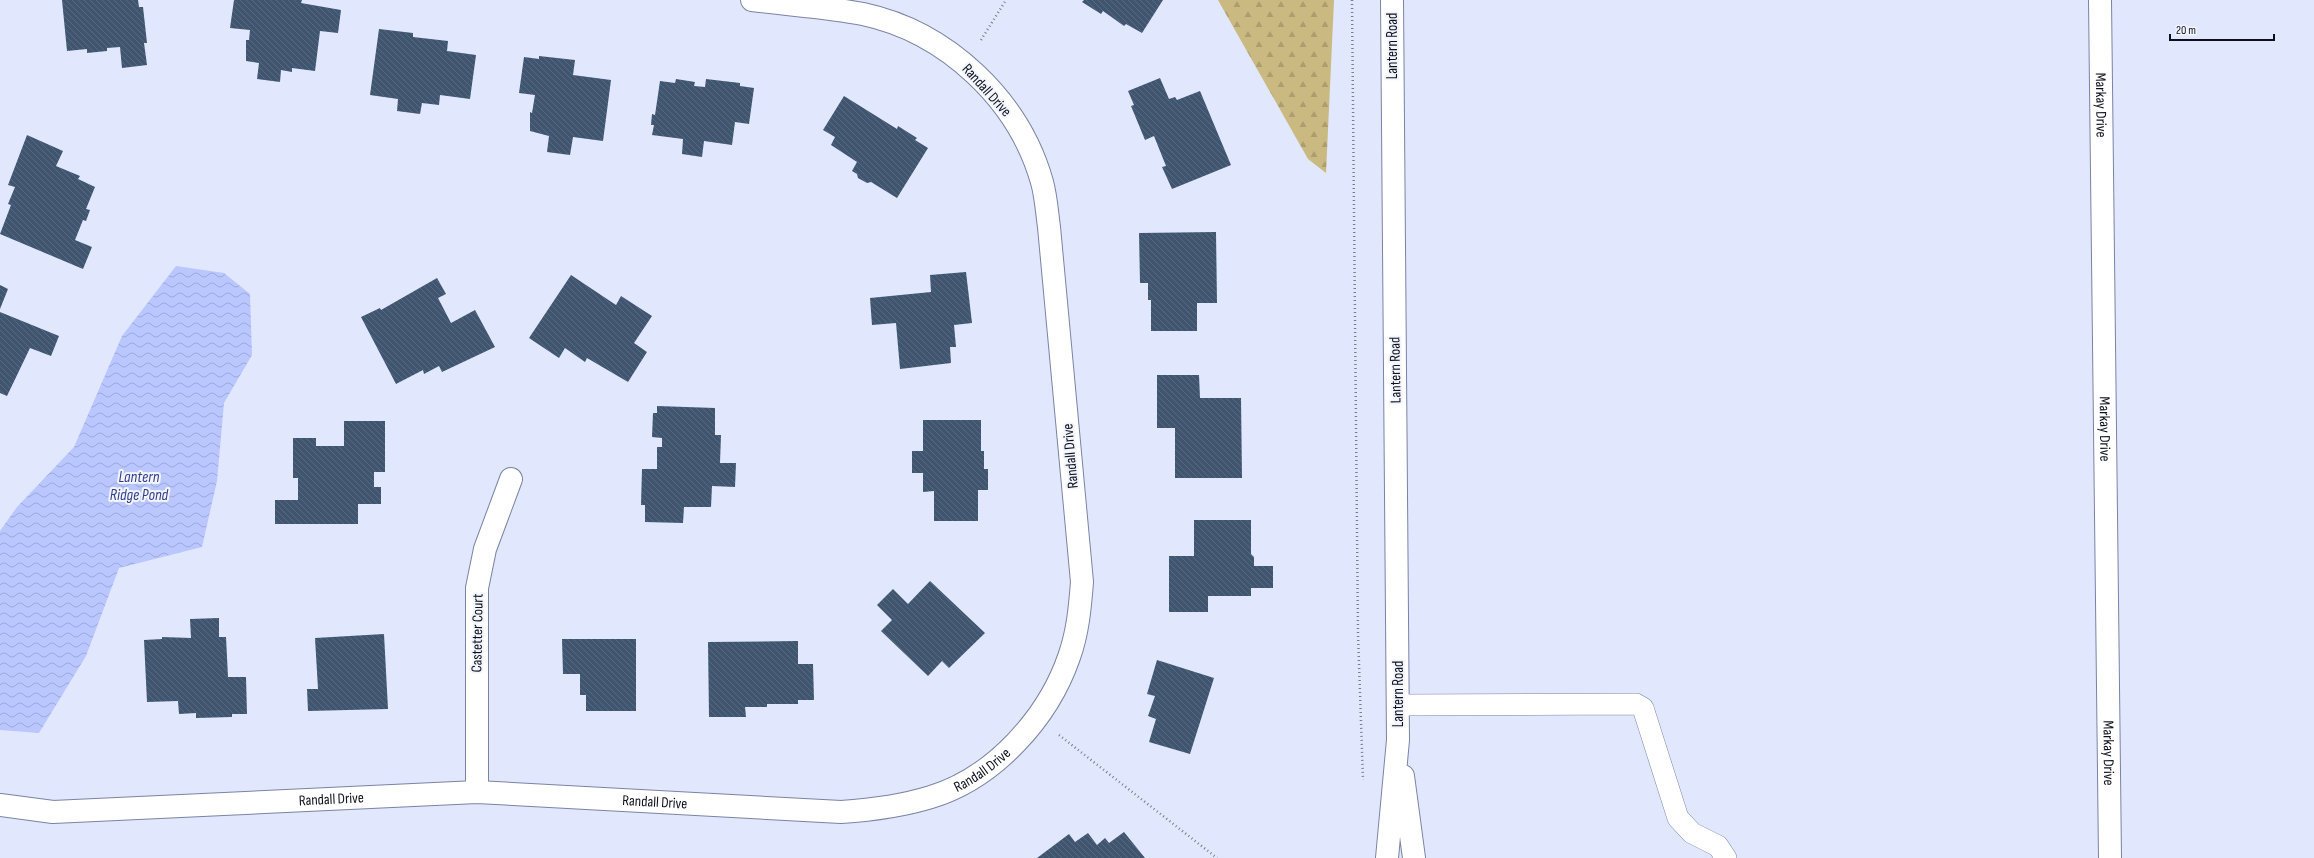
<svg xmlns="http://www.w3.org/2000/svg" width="2314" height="858" viewBox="0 0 2314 858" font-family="'Sofia Sans Condensed',sans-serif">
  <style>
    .forest { fill: url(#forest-firs) }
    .water { fill: url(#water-waves) }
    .building { fill: url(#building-back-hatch) }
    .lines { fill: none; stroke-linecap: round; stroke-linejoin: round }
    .lane-casing { stroke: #7a83a5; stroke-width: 22 }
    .street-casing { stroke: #7a83a5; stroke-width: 24 }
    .secondary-casing { stroke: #7a83a5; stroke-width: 24 }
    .path { stroke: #797e8f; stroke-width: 2.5; stroke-dasharray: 1 3; stroke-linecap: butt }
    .lane { stroke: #fff; stroke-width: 21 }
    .street { stroke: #fff; stroke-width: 22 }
    .secondary { stroke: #fff; stroke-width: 22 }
    .labels { text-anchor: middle; stroke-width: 4; stroke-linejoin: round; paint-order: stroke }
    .street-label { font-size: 15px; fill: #0d101c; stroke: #f2f5fc }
    .water-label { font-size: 16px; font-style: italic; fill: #333c8c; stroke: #f2f5fc }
  </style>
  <defs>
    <pattern id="forest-firs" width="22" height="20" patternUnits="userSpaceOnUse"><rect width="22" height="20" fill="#cab980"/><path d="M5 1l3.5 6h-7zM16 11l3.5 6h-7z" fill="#ac9e6e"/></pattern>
    <pattern id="water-waves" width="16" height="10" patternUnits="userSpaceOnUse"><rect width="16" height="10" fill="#b9c6ff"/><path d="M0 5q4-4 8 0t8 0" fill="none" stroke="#9ea9da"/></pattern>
    <pattern id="building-back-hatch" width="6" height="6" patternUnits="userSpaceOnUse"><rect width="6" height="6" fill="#3f5570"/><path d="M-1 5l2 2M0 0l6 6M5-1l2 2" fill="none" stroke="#57697f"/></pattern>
  </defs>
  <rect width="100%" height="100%" fill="#e1e7fd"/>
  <path class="forest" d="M1218,0H1334L1326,173L1308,159Z"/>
  <path class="water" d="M176,266L224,273L250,294L252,355L224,403L217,481L202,547L119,568L86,656L39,733L0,730V531L17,507L74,447L122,336Z"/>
  <path class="building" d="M62,0H138L139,7H143L147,43H144L147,65L122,68L120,47L107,48V51L87,53V49L67,51Z
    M234,0H302L301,3L341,10L338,33L320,31L315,71L292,68V72L281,70L280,82L257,79L259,63L246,61V40H249L250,30L230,28Z
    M1084,0H1163L1142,33L1126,24L1124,26L1103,11L1101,14L1082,2Z
    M379,29L413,33V37L448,41L447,51L476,55L470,99L440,95L439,105L422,103L420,114L397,111L398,99L370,95Z
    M539,56L575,60L573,75L611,80L603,141L573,137L570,155L547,152L549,136L530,131V112L532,113L535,95L519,93L524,57L539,59Z
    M1160,78L1169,99L1175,97L1177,100L1200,91L1231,165L1172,189L1162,167L1166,166L1154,136L1145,140L1131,106L1134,105L1128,91Z
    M676,79L695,82L694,86L705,87L706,79L740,83V86L754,88L749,124L735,122L732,145L704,141L702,157L682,154L683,139L652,135L654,125H651L652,114L655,115L660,81L675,83Z
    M844,96L897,129L898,126L917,138L915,140L928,148L897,198L871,182L867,183L858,178L857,174L852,171L857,162L831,145L835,137L823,130Z
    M27,135L63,151L56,166L80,176L78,179L95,187L86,209L90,210L86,221L83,220L75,240L92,247L83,269L0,234L11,205L8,204L15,187L8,185Z
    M1216,232L1217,303H1197V331H1151V300H1148V283H1140L1139,233Z
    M966,272L972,323L954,325L956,347H950L951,363L900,369L896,323L872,325L870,298L931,292L930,275Z
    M571,275L616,305L621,296L652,316L634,343L647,352L628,382L587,358L585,362L565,348L559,358L529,338Z
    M437,278L446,294L438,298L451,323L475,310L495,347L442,372L439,366L424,374L423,370L396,384L361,317L380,308L381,310Z
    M0,285L8,289L0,309Z
    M0,312L59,336L51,356L30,348L7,396L0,393Z
    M1157,375H1199L1200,398H1241L1242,478H1175V428H1157Z
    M657,406L715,408V435H721L720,463H736L735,487L712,486L711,507H684L683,523L645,522V505H641L642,469H657V447H662V438L652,437L653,413H657Z
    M923,420H981V451H984V469H988V490H978V521H934V491L923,492V473H912V451H923Z
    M344,421H385V472H374V487H381V504H358V524H275V500H298V478H293V438H316V446H344Z
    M1194,520H1251V554L1254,557V566H1273V588H1251V596H1208V612H1169V556H1194Z
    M930,581L985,633L949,668L942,661L928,676L881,631L892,620L877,605L893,589L908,604Z
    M219,618V637H226L228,677H246L247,714H232V717L196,718V713L179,714L178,701L147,702L144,640L162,639V637L191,638L190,619Z
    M384,634L388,709L308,711L307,689H318L315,638Z
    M562,639H636V711H586V695H580V674H563Z
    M798,641V664H813L814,700H798V704H767V707H745L746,717H709L708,642Z
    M1157,660L1214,678L1190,754L1149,742L1156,719L1148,716L1155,696L1147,694Z
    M1124,832L1145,858H1037L1069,834L1075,842L1088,833L1097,845L1105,838L1109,843Z"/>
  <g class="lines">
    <g class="lane-casing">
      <path id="lane" d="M1398,705L1636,704L1643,708L1678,818L1692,833L1718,846L1726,858"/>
    </g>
    <g class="street-casing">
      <g id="street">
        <path id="s1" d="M2100,0L2110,858"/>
        <path d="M477,792V588L485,549L511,479"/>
        <path id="s2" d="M0,805L53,812L477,792L841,812C871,810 902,806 931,797C994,778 1048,718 1069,657C1078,632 1080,607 1082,582L1049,227C1047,213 1046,196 1042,182C1019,100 947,32 863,14C827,7 789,5 752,0"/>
      </g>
    </g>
    <g class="secondary-casing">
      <path id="secondary" d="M1403,776L1414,858
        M1387,858L1398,740L1392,0"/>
    </g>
    <path class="path" d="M1352,0L1358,634L1363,780
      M981,40L1006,0
      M1059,735L1217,858"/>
    <use href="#lane" class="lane"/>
    <use href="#street" class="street"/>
    <use href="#secondary" class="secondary"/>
  </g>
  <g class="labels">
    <g class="street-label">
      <text transform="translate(1392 46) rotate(-90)" y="5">Lantern Road</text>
      <text transform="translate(987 90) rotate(48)" y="5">Randall Drive</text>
      <text dy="5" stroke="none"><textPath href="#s1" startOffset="105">Markay Drive</textPath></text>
      <text transform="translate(1395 370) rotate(-91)" y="5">Lantern Road</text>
      <text dy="5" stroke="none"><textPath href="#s1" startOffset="429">Markay Drive</textPath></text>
      <text transform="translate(1070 456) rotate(-95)" y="5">Randall Drive</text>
      <text transform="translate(477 633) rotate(-89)" y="5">Castetter Court</text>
      <text transform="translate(1398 694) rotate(-90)" y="5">Lantern Road</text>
      <text dy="5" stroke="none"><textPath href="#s1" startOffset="753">Markay Drive</textPath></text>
      <text dy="5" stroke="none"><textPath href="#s2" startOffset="992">Randall Drive</textPath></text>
      <text dy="5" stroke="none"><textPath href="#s2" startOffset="332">Randall Drive</textPath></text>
      <text dy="5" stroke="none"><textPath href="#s2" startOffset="656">Randall Drive</textPath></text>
    </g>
    <g class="water-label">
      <text x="139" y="482">Lantern<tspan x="139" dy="18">Ridge Pond</tspan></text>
    </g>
  </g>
  <path d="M2170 34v6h104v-6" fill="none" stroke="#0d101c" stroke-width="2"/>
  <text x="2176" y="34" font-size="12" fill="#0d101c" stroke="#f2f5fc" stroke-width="3" paint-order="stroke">20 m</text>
</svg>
